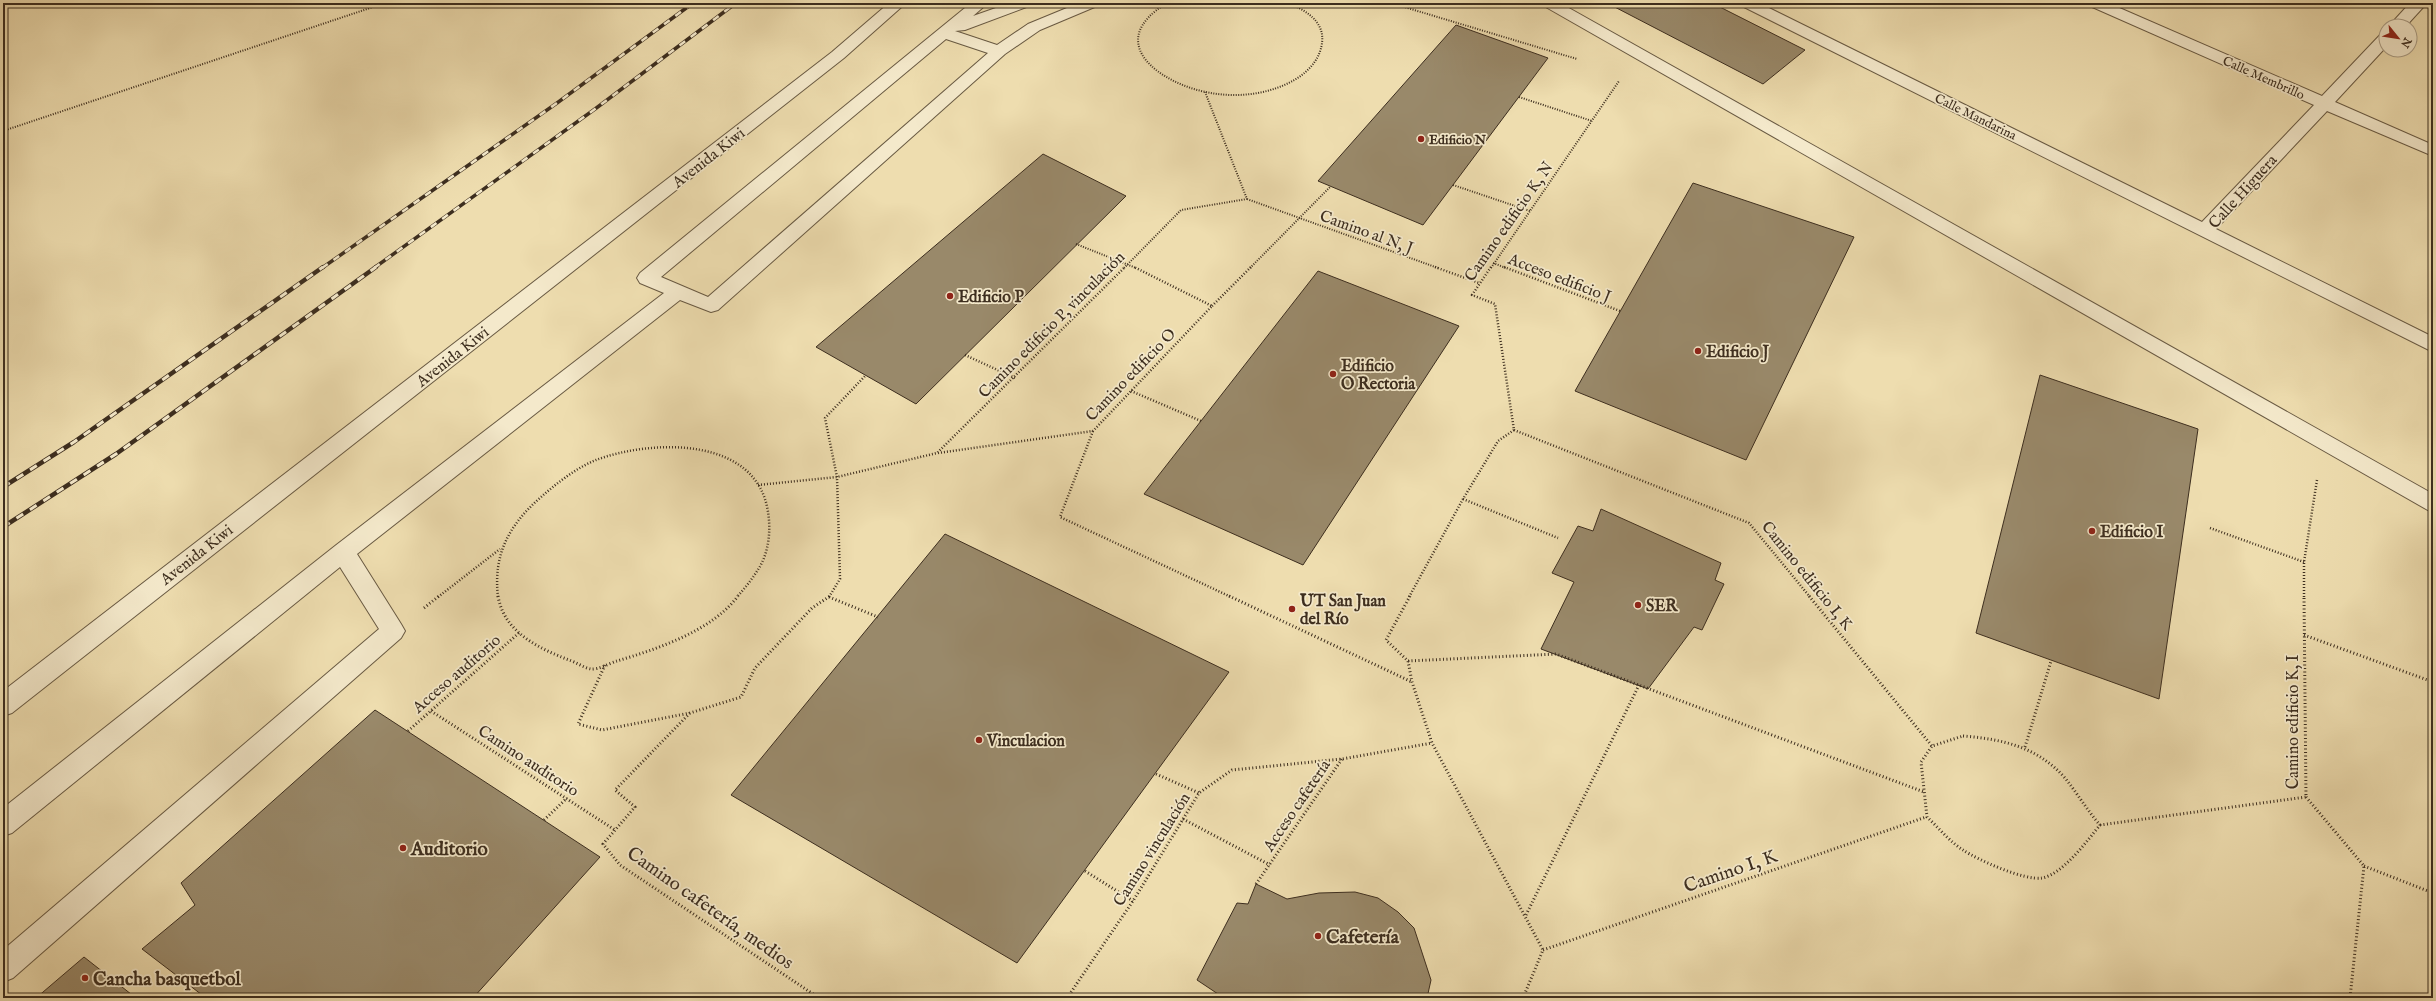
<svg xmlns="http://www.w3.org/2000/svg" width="2436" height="1001" viewBox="0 0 2436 1001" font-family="'IM FELL English',serif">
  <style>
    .building { fill: #99896a; stroke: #3d2e1f }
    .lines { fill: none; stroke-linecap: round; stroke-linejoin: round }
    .minor-casing { stroke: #695a43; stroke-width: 2 }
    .path-far2 { stroke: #3d2e1f; stroke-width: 2; stroke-dasharray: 1 1.5; stroke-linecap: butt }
    .path-far1 { stroke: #3d2e1f; stroke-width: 2.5; stroke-dasharray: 1 2; stroke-linecap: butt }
    .path { stroke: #3d2e1f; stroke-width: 3; stroke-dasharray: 1 2.5; stroke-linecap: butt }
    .minor { fill: #f4e9cb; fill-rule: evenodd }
    .rail-far1-casing { stroke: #3d2e1f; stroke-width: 3.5 }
    .rail-casing { stroke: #3d2e1f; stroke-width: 4.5 }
    .rail-far1 { stroke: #f4e9cb; stroke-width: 2.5; stroke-dasharray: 7; stroke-linecap: butt }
    .rail { stroke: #f4e9cb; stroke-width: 3; stroke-dasharray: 8; stroke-linecap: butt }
    .poi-dot { fill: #8f2418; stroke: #f4e9cb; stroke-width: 1.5 }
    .labels { text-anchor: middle; stroke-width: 3.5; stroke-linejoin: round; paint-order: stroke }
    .far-street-label { font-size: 13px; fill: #3d2e1f; stroke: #f4e9cb }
    .far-poi-label { font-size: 13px; font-weight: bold; fill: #3d2e1f; stroke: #f4e9cb; text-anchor: start }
    .street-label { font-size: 16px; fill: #3d2e1f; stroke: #f4e9cb }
    .poi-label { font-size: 16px; font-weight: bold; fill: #3d2e1f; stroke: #f4e9cb; text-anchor: start }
    .near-poi-label { font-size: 19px; font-weight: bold; fill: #3d2e1f; stroke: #f4e9cb; text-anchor: start }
    .near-street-label { font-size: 19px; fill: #3d2e1f; stroke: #f4e9cb }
  </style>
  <rect width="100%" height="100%" fill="#eeddaf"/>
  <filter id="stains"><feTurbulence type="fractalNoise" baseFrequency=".005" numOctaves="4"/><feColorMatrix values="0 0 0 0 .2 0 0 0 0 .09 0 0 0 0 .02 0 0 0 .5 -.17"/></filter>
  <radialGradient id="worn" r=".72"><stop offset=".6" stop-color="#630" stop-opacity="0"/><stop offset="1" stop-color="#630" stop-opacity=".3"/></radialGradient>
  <path class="building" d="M1607,3H1712L1805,50L1763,84Z
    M1456,25L1548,58L1423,225L1318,181Z
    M1043,154L1126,196L916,404L816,347Z
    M1693,183L1854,237L1746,460L1575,391Z
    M1318,271L1459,326L1303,565L1144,494Z
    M2040,375L2198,429L2159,699L1976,633Z
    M1601,509L1721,563L1715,580L1724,584L1702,630L1694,627L1648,689L1541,649L1574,582L1552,573L1578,526L1593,531Z
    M945,534L1229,672L1017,963L731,795Z
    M375,710L600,857L473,998H206L142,949L195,905L181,883Z
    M1256,884L1287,899L1319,893L1355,892L1378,898L1398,912L1414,928L1431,980L1427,998H1224L1197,980L1237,903L1248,904Z
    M84,957L136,998H36Z"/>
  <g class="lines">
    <g class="minor-casing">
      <path id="minor" d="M889,3H906L844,58L12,713L3,716V691L832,52Z
        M971,3H988L973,16L1010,3H1032L1029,6L965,30L955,31L997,45L1028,24L1079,3H1100L1097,6L1040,30L1005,54L718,310L711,312L680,300L357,554L401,624L405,631L401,638L13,978L3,982V950L379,629L340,567L12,833L3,836V808L335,546L664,293L640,283L637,278L640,273ZM946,39L988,53L708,297L661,277Z
        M1541,3H1560L2433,494V513L1544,6Z
        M1739,3H1759L2202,222L2314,105L2090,6L2087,3H2108L2322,96L2380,35L2386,33V47L2335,102L2433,145V156L2327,111L2216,229L2433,337V352L1742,6Z
        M2410,3H2427L2406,26H2389Z"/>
    </g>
    <path class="path-far2" d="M1167,3C1101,43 1162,85 1211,93C1239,98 1271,94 1296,79C1309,71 1320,59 1322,43C1325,21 1305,10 1288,3
      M1391,3L1577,59
      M1297,7L1301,3
      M1519,97L1592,121
      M3,131L385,3
      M1453,185L1530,211
      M1247,199L1438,268
      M1076,244L1136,268
      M1493,263L1506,268
      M1124,268L1181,210L1247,199L1205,92
      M1250,268L1330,187
      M1491,268L1619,81"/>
    <path class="path-far1" d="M1435,267L1479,283
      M1504,267L1620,311
      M1212,306L1251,267
      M965,355L1015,378
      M1131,391L1201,421
      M1514,430L1749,523L1810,597
      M1093,431L1060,517L1231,597
      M938,453L1093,431L1212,306L1134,267
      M758,485L837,477L937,453L1125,267
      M1463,499L1558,538
      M2210,528L2304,562
      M438,597L500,549
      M498,597C493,554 509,525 541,497C557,483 576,468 596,460C652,439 757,436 768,512C771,530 769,552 759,568C753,578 745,588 737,597
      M829,597L840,579L837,477L825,418L866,375
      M1409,597L1463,499L1498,441L1514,430L1495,304L1472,295L1491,267
      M2304,597V562L2317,480"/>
    <path class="path" d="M498,596C504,632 538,648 569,660C576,662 584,668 591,669C598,670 610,663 617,661C657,649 712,631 738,596
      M1229,596L1412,682
      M1410,596L1386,640L1408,661L1412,682L1432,743L1543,950
      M1809,596L1932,746
      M829,597L878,617
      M424,608L439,596
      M2304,635L2433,682
      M1408,661L1556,654L1924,792
      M605,665L578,724L602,730L690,713L741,697L755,668L812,608L830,596
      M431,711L615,830
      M690,713L615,790L635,807L603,844L620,865L819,998
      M408,731L520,632
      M1963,736C2002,739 2038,747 2065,778C2077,793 2087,810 2100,825C2087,841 2063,874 2042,878C2025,881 1978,860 1963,850C1950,842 1938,827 1927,817L1921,762L1932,746Z
      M2025,747L2051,661
      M1156,774L1199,793
      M2306,797L2364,866L2350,998
      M1183,819L1270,865
      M544,820L567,798
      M2100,825L2306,797L2304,596
      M2364,866L2433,893
      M1085,871L1133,901
      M1256,884L1342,759
      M1526,915L1639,685
      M1543,950L1926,817
      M1067,998L1133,901L1199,793L1232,770L1342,759L1432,743
      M1523,998L1543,950"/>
    <use href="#minor" class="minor"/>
    <g class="rail-far1-casing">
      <path id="rail-far1" d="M322,268L557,103L693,3
        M374,268L595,109L736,3"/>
    </g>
    <g class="rail-casing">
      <path id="rail" d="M3,487L74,442L323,267
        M3,527L116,454L376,267"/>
    </g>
    <use href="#rail-far1" class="rail-far1"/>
    <use href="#rail" class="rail"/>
  </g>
  <g class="poi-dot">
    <circle cx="1421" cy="139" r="4"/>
    <circle cx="950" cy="296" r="4"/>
    <circle cx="1698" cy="351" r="4"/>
    <circle cx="1333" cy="374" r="4"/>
    <circle cx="2092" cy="531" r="4"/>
    <circle cx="1638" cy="605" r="4"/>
    <circle cx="1292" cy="609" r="4"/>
    <circle cx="979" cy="740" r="4"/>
    <circle cx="403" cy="848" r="4"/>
    <circle cx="1318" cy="936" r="4"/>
    <circle cx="85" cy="978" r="4"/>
  </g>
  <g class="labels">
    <g class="far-street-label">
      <text transform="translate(2264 77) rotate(24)" y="5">Calle Membrillo</text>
      <text transform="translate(1976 116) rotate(26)" y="5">Calle Mandarina</text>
    </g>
    <g class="far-poi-label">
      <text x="1429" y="144">Edificio N</text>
    </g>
    <g class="street-label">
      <text transform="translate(708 157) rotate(-38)" y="6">Avenida Kiwi</text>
      <text transform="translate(2242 191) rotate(-48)" y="6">Calle Higuera</text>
      <text transform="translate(1508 221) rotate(-55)" y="6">Camino edificio K, N</text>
      <text transform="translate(1367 231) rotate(20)" y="6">Camino al N, J</text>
      <text transform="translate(1560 277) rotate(21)" y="6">Acceso edificio J</text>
      <text transform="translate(1051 324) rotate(-45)" y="6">Camino edificio P, vinculación</text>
      <text transform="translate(452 356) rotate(-38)" y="6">Avenida Kiwi</text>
      <text transform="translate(1130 374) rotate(-46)" y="6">Camino edificio O</text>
      <text transform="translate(196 554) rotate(-38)" y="6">Avenida Kiwi</text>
      <text transform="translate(1808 575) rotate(51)" y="6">Camino edificio I, K</text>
      <text transform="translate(456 673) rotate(-41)" y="6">Acceso auditorio</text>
      <text transform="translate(2292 722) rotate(-90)" y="6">Camino edificio K, I</text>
      <text transform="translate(529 760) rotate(33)" y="6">Camino auditorio</text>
      <text transform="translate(1296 805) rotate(-56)" y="6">Acceso cafetería</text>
      <text transform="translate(1151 849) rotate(-58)" y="6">Camino vinculación</text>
    </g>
    <g class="poi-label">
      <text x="958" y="302">Edificio P</text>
      <text x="1706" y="357">Edificio J</text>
      <text x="1341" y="371">Edificio<tspan x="1341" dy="18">O Rectoria</tspan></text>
      <text x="2100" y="537">Edificio I</text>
      <text x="1300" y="606">UT San Juan<tspan x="1300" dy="18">del Río</tspan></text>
      <text x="1646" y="611">SER</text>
      <text x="987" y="746">Vinculacion</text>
    </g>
    <g class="near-poi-label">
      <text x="411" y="855">Auditorio</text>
      <text x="1326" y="943">Cafetería</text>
      <text x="93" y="985">Cancha basquetbol</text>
    </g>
    <g class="near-street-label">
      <text transform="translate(1730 870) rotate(-19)" y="7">Camino I, K</text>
      <text transform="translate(711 907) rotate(35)" y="7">Camino cafetería, medios</text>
    </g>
  </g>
  <rect width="2436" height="1001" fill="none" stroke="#eeddaf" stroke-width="16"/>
  <rect x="4" y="4" width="2428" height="993" fill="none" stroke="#3d2e1f" stroke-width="2"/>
  <rect x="8" y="8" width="2420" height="985" fill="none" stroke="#3d2e1f"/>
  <g transform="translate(2398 38) rotate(120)"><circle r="19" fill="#f4e9cb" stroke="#ab9e86"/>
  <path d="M0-3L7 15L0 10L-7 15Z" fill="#8f2418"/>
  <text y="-6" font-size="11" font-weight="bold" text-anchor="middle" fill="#3d2e1f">N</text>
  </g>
  <rect width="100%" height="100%" filter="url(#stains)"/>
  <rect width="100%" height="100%" fill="url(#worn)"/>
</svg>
